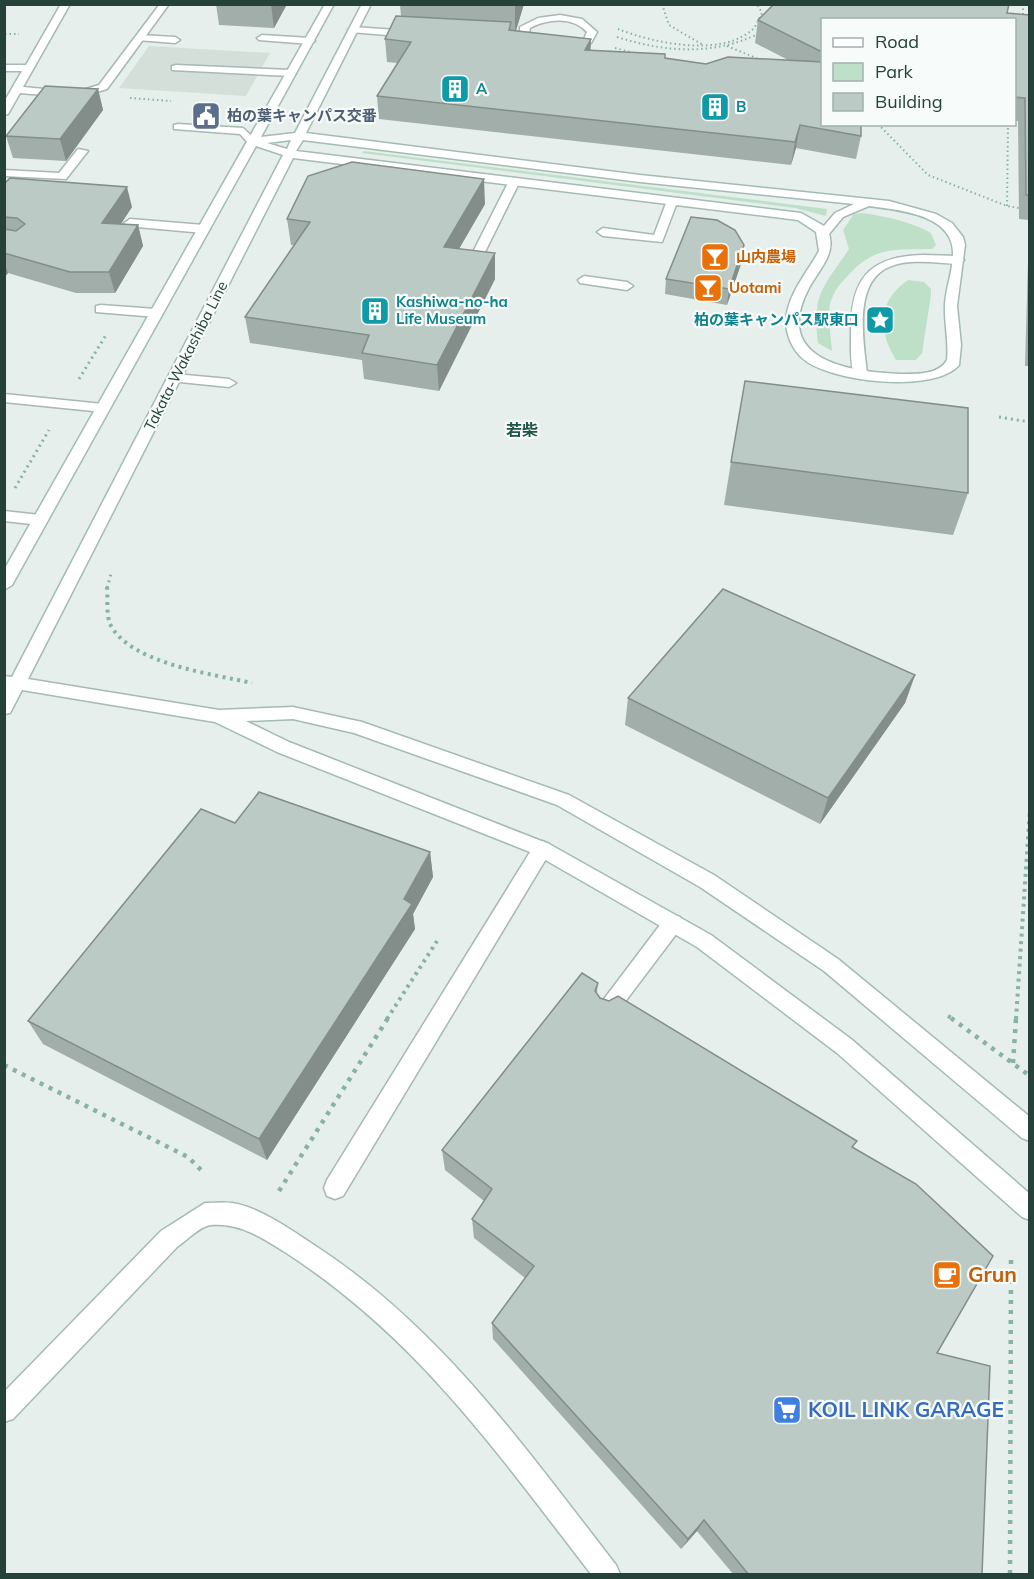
<svg xmlns="http://www.w3.org/2000/svg" width="1034" height="1579" viewBox="0 0 1034 1579" font-family="Mulish,'Noto Sans JP',sans-serif">
  <style>
    .built { fill: #d4dfda }
    .green { fill: #bfe0c8 }
    .lines { fill: none; stroke-linecap: round; stroke-linejoin: round }
    .lane-casing { stroke: #a8b8b2; stroke-width: 3 }
    .street-casing { stroke: #a8b8b2; stroke-width: 3 }
    .secondary-casing { stroke: #a4bbb3; stroke-width: 3 }
    .path-far3 { stroke: #86b3a5; stroke-width: 2; stroke-dasharray: 1.5 3; stroke-linecap: butt }
    .path-far2 { stroke: #86b3a5; stroke-width: 3; stroke-dasharray: 2 4; stroke-linecap: butt }
    .path-far1 { stroke: #86b3a5; stroke-width: 4; stroke-dasharray: 3 4.5; stroke-linecap: butt }
    .path { stroke: #86b3a5; stroke-width: 4.5; stroke-dasharray: 4 6; stroke-linecap: butt }
    .lane { fill: #fff; fill-rule: evenodd }
    .street { fill: #fff; fill-rule: evenodd }
    .secondary { fill: #fff; fill-rule: evenodd }
    .wall { fill: #a1aea9 }
    .shaded-wall { fill: #838d89 }
    .building { fill: #bbcac4; stroke: #838d89; stroke-width: 1.5 }
    .labels { text-anchor: middle; stroke-width: 4.5; stroke-linejoin: round; paint-order: stroke }
    .far-culture-label { font-size: 15px; font-weight: bold; fill: #0d838f; stroke: #f7fbf9; text-anchor: start }
    .far-service-label { font-size: 15px; font-weight: bold; fill: #4e5e75; stroke: #f7fbf9; text-anchor: start }
    .far-food-label { font-size: 15px; font-weight: bold; fill: #c56008; stroke: #f7fbf9; text-anchor: start }
    .far-street-label { font-size: 15px; fill: #24423a; stroke: #f7fbf9 }
    .far-neighbourhood-label { font-size: 16px; font-weight: bold; fill: #1f5548; stroke: #f7fbf9 }
    .near-food-label { font-size: 21px; font-weight: bold; fill: #c56008; stroke: #f7fbf9; text-anchor: start }
    .near-shop-label { font-size: 21px; font-weight: bold; fill: #366cbe; stroke: #f7fbf9; text-anchor: start }
  </style>
  <rect width="100%" height="100%" fill="#e6efeb"/>
  <path class="built" d="M149,46L270,53L246,96L119,88Z"/>
  <path class="green" d="M364,151L827,209L826,216L795,208L362,153Z
    M863,213C888,217 909,221 931,233L936,245L932,249C890,250 873,246 844,280C835,289 829,301 829,313C829,326 831,339 832,351L818,343C812,293 823,288 849,249L843,230L854,214Z
    M908,280L924,282L931,289V295L922,353L916,360H896C878,331 877,301 908,280Z"/>
  <g class="lines">
    <g class="lane-casing">
      <path id="lane" d="M560,15L582,19L597,32L591,43L565,47V43L584,39L587,32C572,16 548,19 530,28L528,38L508,43L503,40L520,34V27L538,18Z
        M353,27L411,31L416,34L411,37L350,32L348,30Z
        M140,35L175,37L180,40L175,43L137,40L135,38Z
        M262,35L310,38L315,41L310,44L259,40L257,38Z
        M176,65L291,70L296,73L291,76L172,70V66Z
        M178,124L243,128L257,141L248,143L240,134L174,129V125Z
        M78,149L88,151L66,179L4,176V170L59,173Z
        M510,179L520,181L484,254L474,257L472,254Z
        M668,198L678,200L662,242L603,236L597,232L603,228L654,235Z
        M130,219L204,225L210,229L204,233L126,226L124,223Z
        M923,255L958,256L964,260L958,264C937,263 909,258 889,267C852,283 864,343 867,374L860,378L855,377C850,366 851,348 851,335C850,281 867,256 923,255Z
        M584,276L627,282L633,286L627,290L580,283L578,280Z
        M101,305L156,309L162,313L156,317L96,312V306Z
        M175,374L229,379L236,383L229,387L170,381V375Z
        M4,511L40,515L48,520L40,525L4,521Z
        M542,841L549,844L551,849L549,854L343,1196L335,1199L327,1196L324,1188L327,1180L535,844Z
        M673,915L680,917L683,923L680,929L612,1019L605,1022L598,1019L595,1013L598,1007L666,917Z"/>
    </g>
    <g class="street-casing">
      <path id="street" d="M61,4H70L23,87L76,92L99,85L160,4H169L107,89L77,98L20,93L8,114L4,115V102L22,71H4V65H26Z
        M4,394L103,404L110,408L103,412L4,402Z"/>
    </g>
    <g class="secondary-casing">
      <path id="secondary" d="M325,4H334L261,137L295,133L362,4H371L306,133L640,175L889,201L936,214L952,223L963,237L965,245L957,306L961,345L959,365C934,394 828,382 802,358C792,349 786,334 786,321C787,295 807,273 819,251L816,232L798,220L293,158L28,679L219,710L293,707L362,722L569,795L714,875L838,959L1030,1117V1141L1022,1138L824,971L700,887L557,805L354,733L293,719L246,721L289,742L549,844L711,935L851,1039L1030,1194V1220L1022,1217L837,1053L697,947L535,854L277,752L215,722L22,690L10,713L4,714V676L12,677L283,155L256,146L12,585L4,590V570ZM291,140L287,149L267,143ZM303,140L640,182L854,204L835,213L824,226L801,213L296,151ZM869,206C898,210 954,214 953,254C953,271 946,287 945,304C944,323 949,341 947,360C939,375 916,374 901,374C848,372 771,360 809,288C818,271 836,254 829,234L843,217Z
        M205,1203C214,1203 224,1202 232,1203C258,1206 296,1233 317,1247C441,1328 526,1449 616,1565L620,1574H591C499,1455 421,1343 294,1258C269,1242 242,1222 211,1225C200,1226 186,1241 177,1247L13,1419L4,1422V1392L161,1231Z"/>
    </g>
    <path class="path-far3" d="M662,4L669,25L703,45
      M1023,4V17
      M618,29C653,43 722,58 753,29C757,25 759,18 762,13L757,4
      M5,34H19
      M617,37C664,52 712,56 758,34
      M727,46L761,60
      M615,48L634,53
      M130,98L171,101
      M878,124L928,175L1007,206L1030,210
      M1007,206L1008,124"/>
    <path class="path-far2" d="M79,379L106,335
      M999,417L1030,422
      M15,488L49,430
      M107,588L111,574"/>
    <path class="path-far1" d="M107,587C108,597 106,614 110,624C130,664 213,674 252,683
      M948,1016L953,1019
      M387,1019L437,941
      M1016,1019L1030,809"/>
    <path class="path" d="M951,1018L1030,1076
      M1013,1063L1016,1018
      M4,1065L188,1157L204,1173
      M279,1191L388,1018
      M1010,1574L1011,1260"/>
    <use href="#lane" class="lane"/>
    <use href="#street" class="street"/>
    <use href="#secondary" class="secondary"/>
  </g>
  <path class="wall" d="M216,4H287L274,28L219,25Z
    M400,4H524L516,31L591,39L590,50L706,64L790,61L755,43L758,20L1007,13L1029,15V220L1019,219L1018,121H1014V20H822V124L861,136L856,159L796,148L791,165L379,119L377,96L398,63L387,62L385,39L401,16Z
    M98,89L103,110L66,161L13,158L6,136Z
    M4,184L132,207L121,224L138,225L143,246L115,293H76L8,273L4,278Z
    M485,204L459,249L495,253V279L439,391L364,379L362,360L250,343L245,317L294,245H291L287,219Z
    M1029,226V366H1025Z
    M744,245L742,261L727,305L665,294L666,279Z
    M731,462L968,493L953,535L724,505Z
    M915,675L905,703L820,824L625,725L628,698Z
    M235,823L430,852L433,877L413,914L415,929L267,1160L43,1044L28,1021Z
    M598,983L597,993L600,998L853,1148L937,1353L982,1575H734L697,1531L681,1549L493,1339L492,1323L525,1278L474,1238L472,1219L484,1201L445,1170L442,1150Z"/>
  <path class="shaded-wall" d="M271,4H287L274,28Z
    M515,4H524L515,33Z
    M591,39L590,61L585,50Z
    M98,89L103,110L66,161L60,139Z
    M800,125L796,148L791,165L795,142Z
    M484,179L485,204L445,273L444,247Z
    M127,187L132,207L108,243L102,223Z
    M138,225L143,246L115,293L109,272Z
    M744,245L742,261L727,305L729,289Z
    M495,253V279L439,391L437,365Z
    M4,262L8,273L4,278Z
    M915,675L905,703L820,824L828,798Z
    M430,852L433,877L413,914L415,929L267,1160L259,1139Z
    M704,1520L697,1531L681,1549L688,1539Z"/>
  <path class="building" d="M774,4H1009L1007,13L1029,15V195H1026L1025,98L1014,97V20H822V52L758,20Z
    M396,16L511,22L509,30L591,39L585,50L665,54V58L706,64L728,57L822,62V124H861V136L800,125L795,142L377,96L411,42L385,39Z
    M45,86L98,89L60,139L6,136Z
    M352,162L484,179L444,247L495,253L437,365L362,353L369,335L245,317L310,222L287,219L308,176Z
    M10,178L127,187L102,223L138,225L109,272H70L4,253V229L16,231L25,224L17,218L4,217V184Z
    M691,217L717,220L735,230L744,245L729,289L666,279Z
    M745,381L968,408V493L731,462Z
    M723,589L915,675L828,798L628,698Z
    M259,792L430,852L404,899L412,904L259,1139L28,1021L201,809L235,823Z
    M582,973L598,983L595,991L600,998L609,1001L618,996L857,1141L852,1147L916,1184L993,1256L937,1353L990,1366L982,1575H749L704,1520L688,1539L492,1323L534,1266L472,1219L492,1189L442,1150Z"/>
  <defs>
    <g id="building-square" transform="scale(1.5)"><rect x="-9" y="-9" width="18" height="18" rx="4" fill="#0f9aa8" stroke="#f7fbf9"/><path d="M-4-6H4V6H1V3H-1V6H-4ZM-2.5-4.3h1.7v1.8h-1.7ZM.8-4.3h1.7v1.8H.8ZM-2.5-1h1.7V.8h-1.7ZM.8-1h1.7V.8H.8Z" fill="#fff"/></g>
    <g id="civic-square" transform="scale(1.5)"><rect x="-9" y="-9" width="18" height="18" rx="4" fill="#5c6f8a" stroke="#f7fbf9"/><path d="M-.6-6.5H3V-4.5H.6V-3L4-1V1h2V6H-6V1h2V-1L-.6-3ZM-1.2 2.5V6h2.4V2.5Z" fill="#fff"/></g>
    <g id="bar-square" transform="scale(1.5)"><rect x="-9" y="-9" width="18" height="18" rx="4" fill="#e8710a" stroke="#f7fbf9"/><path d="M-6-5H6L.8 .8V4.5H3.5V6h-7V4.5H-.8V.8Z" fill="#fff"/></g>
    <g id="sight-square" transform="scale(1.5)"><rect x="-9" y="-9" width="18" height="18" rx="4" fill="#0f9aa8" stroke="#f7fbf9"/><path d="M0-6L1.8-2.2L6-1.7L2.9 1.2L3.7 5.4L0 3.3L-3.7 5.4L-2.9 1.2L-6-1.7L-1.8-2.2Z" fill="#fff"/></g>
    <g id="cafe-square" transform="scale(1.5)"><rect x="-9" y="-9" width="18" height="18" rx="4" fill="#e8710a" stroke="#f7fbf9"/><path d="M-5.5-4.5H6V0H3Q3 3.5 0 3.5H-2.5Q-5.5 3.5-5.5 0ZM3-3.2v2h1.7v-2ZM-6 4.5H4V6H-6Z" fill="#fff"/></g>
    <g id="supermarket-square" transform="scale(1.5)"><rect x="-9" y="-9" width="18" height="18" rx="4" fill="#3f7fe0" stroke="#f7fbf9"/><path d="M-6-5.5h2.5l.6 2H6L4.5 2H-2.5L-4.4-4H-6ZM-1.5 3.2a1.3 1.3 0 1 0 .1 0ZM3 3.2a1.3 1.3 0 1 0 .1 0Z" fill="#fff"/></g>
  </defs>
  <g fill-rule="evenodd">
    <use href="#building-square" x="455" y="89"/>
    <use href="#building-square" x="715" y="107"/>
    <use href="#civic-square" x="206" y="116"/>
    <use href="#bar-square" x="715" y="257"/>
    <use href="#bar-square" x="708" y="288"/>
    <use href="#building-square" x="375" y="311"/>
    <use href="#sight-square" x="880" y="320"/>
    <use href="#cafe-square" x="947" y="1275"/>
    <use href="#supermarket-square" x="787" y="1410"/>
  </g>
  <g class="labels">
    <g class="far-culture-label">
      <text x="476" y="94">A</text>
      <text x="736" y="112">B</text>
      <text x="396" y="307">Kashiwa-no-ha<tspan x="396" dy="17">Life Museum</tspan></text>
      <text x="859" y="325" text-anchor="end">柏の葉キャンパス駅東口</text>
    </g>
    <g class="far-service-label">
      <text x="227" y="121">柏の葉キャンパス交番</text>
    </g>
    <g class="far-food-label">
      <text x="736" y="262">山内農場</text>
      <text x="729" y="293">Uotami</text>
    </g>
    <g class="far-street-label">
      <text transform="translate(186 356) rotate(-63)" y="5">Takata-Wakashiba Line</text>
    </g>
    <g class="far-neighbourhood-label">
      <text x="522" y="436">若柴</text>
    </g>
    <g class="near-food-label">
      <text x="968" y="1282">Grun</text>
    </g>
    <g class="near-shop-label">
      <text x="808" y="1417">KOIL LINK GARAGE</text>
    </g>
  </g>
  <rect width="1034" height="1579" fill="none" stroke="#24423a" stroke-width="12"/>
  <rect x="821" y="18" width="195" height="108" fill="#f7fbf9" stroke="#a3b1ad" stroke-width="1.5"/>
  <rect x="833" y="38" width="30" height="9" fill="#ffffff" stroke="#a3b1ad" stroke-width="1.5"/>
  <text x="875" y="48" font-size="18" fill="#24423a">Road</text>
  <rect x="833" y="63" width="30" height="18" fill="#bfe0c8" stroke="#a3b1ad" stroke-width="1.5"/>
  <text x="875" y="78" font-size="18" fill="#24423a">Park</text>
  <rect x="833" y="93" width="30" height="18" fill="#bbcac4" stroke="#a3b1ad" stroke-width="1.5"/>
  <text x="875" y="108" font-size="18" fill="#24423a">Building</text>
</svg>
